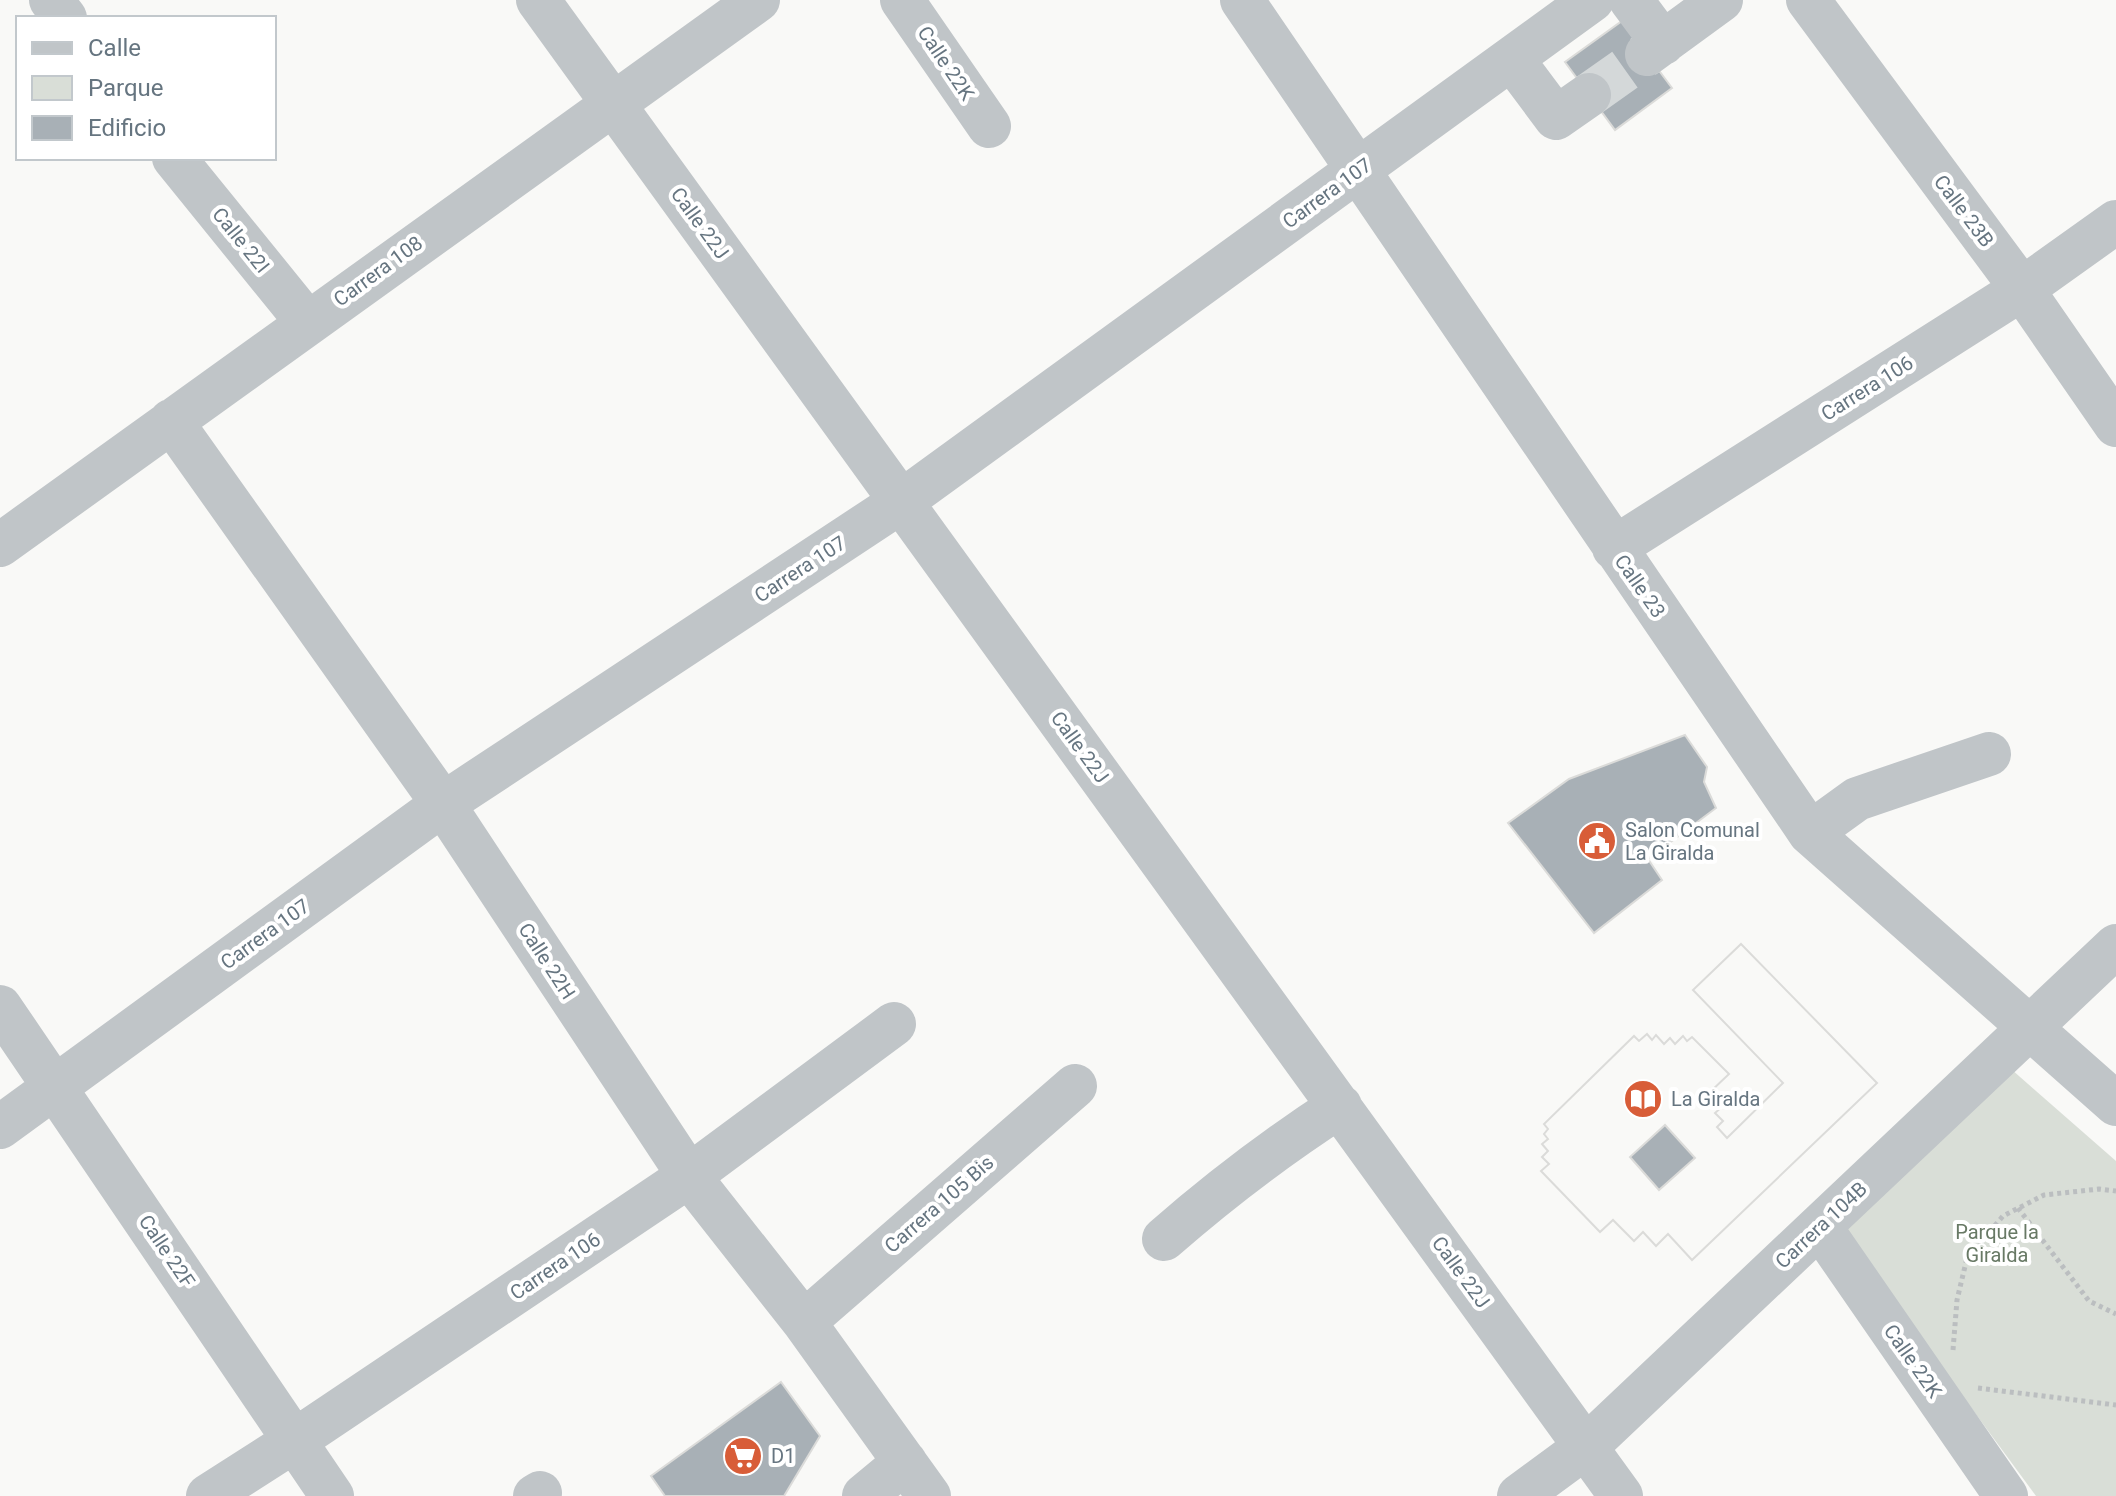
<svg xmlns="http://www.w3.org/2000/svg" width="2116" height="1496" viewBox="0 0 2116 1496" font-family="Roboto,sans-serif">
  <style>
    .green { fill: #d9ded7 }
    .building { fill: #a8b0b6; stroke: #dbdbd9; stroke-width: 2; fill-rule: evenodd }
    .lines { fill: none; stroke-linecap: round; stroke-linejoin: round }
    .minor-tunnel { stroke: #d4d8d9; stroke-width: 44; stroke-dasharray: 44 22; stroke-linecap: butt }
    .path { stroke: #bbbec0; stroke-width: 5; stroke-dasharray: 4 4; stroke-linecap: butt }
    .minor { stroke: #c0c5c8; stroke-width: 44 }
    .labels { text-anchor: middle; stroke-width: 8; stroke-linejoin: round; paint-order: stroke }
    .street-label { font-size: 20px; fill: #667580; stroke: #fff }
    .poi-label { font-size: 20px; fill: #667580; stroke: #fff; text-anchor: start }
    .park-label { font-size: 20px; fill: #687965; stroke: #fff }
  </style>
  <rect width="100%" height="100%" fill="#f9f9f7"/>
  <path class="green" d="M2011,1069L2116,1161V1496H2036L1839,1228Z"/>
  <path class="building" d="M1622,21L1672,88L1615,130L1565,62Z
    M1685,735L1707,767L1704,782L1716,808L1648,859L1662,880L1594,933L1508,823L1569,779Z
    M1741,944L1877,1083L1692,1260L1668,1234L1656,1246L1643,1232L1634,1241L1613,1220L1600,1232L1541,1171L1549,1164L1542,1157L1548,1151L1542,1144L1548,1139L1544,1134L1548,1129L1544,1124L1634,1036L1639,1041L1647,1034L1652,1040L1656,1035L1664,1044L1670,1038L1675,1044L1683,1036L1687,1041L1692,1037L1729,1074L1709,1093L1723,1106L1715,1113L1723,1121L1717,1127L1727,1138L1783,1083L1693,990ZM1665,1125L1695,1158L1659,1190L1630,1157Z
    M1741,944L1877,1083L1692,1260L1668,1234L1656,1246L1643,1232L1634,1241L1613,1220L1600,1232L1541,1171L1549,1164L1542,1157L1548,1151L1542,1144L1548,1139L1544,1134L1548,1129L1544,1124L1634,1036L1639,1041L1647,1034L1652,1040L1656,1035L1664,1044L1670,1038L1675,1044L1683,1036L1687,1041L1692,1037L1729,1074L1709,1093L1723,1106L1715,1113L1723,1121L1717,1127L1727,1138L1783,1083L1693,990Z
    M781,1382L820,1436L784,1496H665L651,1476Z"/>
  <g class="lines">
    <path class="minor-tunnel" d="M1589,95L1647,54"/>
    <path class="path" d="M2018,1208L2089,1301L2116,1314
      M1953,1350L1957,1300L1967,1258L2003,1216L2044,1195L2099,1189L2116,1191
      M1978,1388L2116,1405"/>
    <path class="minor" d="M51,0L65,18
      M538,0L1621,1496
      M902,0L989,126
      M1242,0L1810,833L2116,1104
      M1631,0L1663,43
      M1808,0L2022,289L2116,425
      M1647,54L1721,0
      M1512,59L1556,118L1589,95
      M174,158L307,322
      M171,421L443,804L689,1176L804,1322L929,1496
      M0,545L758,0
      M1614,548L2022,289L2116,222
      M1810,833L1857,799L1989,754
      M0,1007L332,1496
      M0,1127L443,804L902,501L1592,0
      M1820,1227L2006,1496
      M1164,1239C1220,1190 1278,1146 1340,1106
      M804,1322L1075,1086
      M208,1496L294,1441L689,1176L894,1024
      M535,1496L540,1493
      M864,1496L905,1462
      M1519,1496L1587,1446L2116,946"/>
  </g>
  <defs>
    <g id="civic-disc" transform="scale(2)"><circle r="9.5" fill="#d85d38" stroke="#fff"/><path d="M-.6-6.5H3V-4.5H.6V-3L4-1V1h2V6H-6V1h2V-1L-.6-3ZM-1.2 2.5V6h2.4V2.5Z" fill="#fff"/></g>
    <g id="library-disc" transform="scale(2)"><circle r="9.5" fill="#d85d38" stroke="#fff"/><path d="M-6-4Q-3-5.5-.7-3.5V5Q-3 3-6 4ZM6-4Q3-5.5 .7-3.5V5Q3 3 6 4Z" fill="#fff"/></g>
    <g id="supermarket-disc" transform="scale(2)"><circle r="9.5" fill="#d85d38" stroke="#fff"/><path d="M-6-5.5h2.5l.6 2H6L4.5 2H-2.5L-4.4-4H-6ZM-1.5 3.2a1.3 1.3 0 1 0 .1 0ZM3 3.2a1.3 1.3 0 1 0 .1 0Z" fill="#fff"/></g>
  </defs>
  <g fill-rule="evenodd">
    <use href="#civic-disc" x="1597" y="841"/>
    <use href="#library-disc" x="1643" y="1099"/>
    <use href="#supermarket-disc" x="743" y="1456"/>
  </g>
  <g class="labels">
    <g class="street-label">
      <text transform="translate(946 63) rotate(56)" y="7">Calle 22K</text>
      <text transform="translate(1327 193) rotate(-36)" y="7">Carrera 107</text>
      <text transform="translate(1964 211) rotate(53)" y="7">Calle 23B</text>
      <text transform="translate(700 223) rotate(54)" y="7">Calle 22J</text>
      <text transform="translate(241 240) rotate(51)" y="7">Calle 22I</text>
      <text transform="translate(378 271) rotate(-36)" y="7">Carrera 108</text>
      <text transform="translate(1867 388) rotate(-32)" y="7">Carrera 106</text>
      <text transform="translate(800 569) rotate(-33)" y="7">Carrera 107</text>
      <text transform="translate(1640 586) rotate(55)" y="7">Calle 23</text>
      <text transform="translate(1080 747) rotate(54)" y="7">Calle 22J</text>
      <text transform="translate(265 934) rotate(-36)" y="7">Carrera 107</text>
      <text transform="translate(547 961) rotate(57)" y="7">Calle 22H</text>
      <text transform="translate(939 1204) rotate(-41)" y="7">Carrera 105 Bis</text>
      <text transform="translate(1821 1225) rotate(-43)" y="7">Carrera 104B</text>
      <text transform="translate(167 1251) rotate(56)" y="7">Calle 22F</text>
      <text transform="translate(555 1266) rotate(-34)" y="7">Carrera 106</text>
      <text transform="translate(1461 1272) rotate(54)" y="7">Calle 22J</text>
      <text transform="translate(1913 1361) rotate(55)" y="7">Calle 22K</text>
    </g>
    <g class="poi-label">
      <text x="1625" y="837">Salon Comunal<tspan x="1625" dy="23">La Giralda</tspan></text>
      <text x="1671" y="1106">La Giralda</text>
      <text x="771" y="1463">D1</text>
    </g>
    <g class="park-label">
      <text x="1997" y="1239">Parque la<tspan x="1997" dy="23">Giralda</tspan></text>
    </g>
  </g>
  <rect x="16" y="16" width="260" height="144" fill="#ffffff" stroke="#c2c8cc" stroke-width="2"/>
  <rect x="32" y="42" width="40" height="12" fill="#c0c5c8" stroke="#c2c8cc" stroke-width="2"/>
  <text x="88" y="56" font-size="24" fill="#667580">Calle</text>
  <rect x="32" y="76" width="40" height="24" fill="#d9ded7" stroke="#c2c8cc" stroke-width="2"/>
  <text x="88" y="96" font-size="24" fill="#667580">Parque</text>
  <rect x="32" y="116" width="40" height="24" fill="#a8b0b6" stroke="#c2c8cc" stroke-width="2"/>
  <text x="88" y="136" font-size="24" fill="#667580">Edificio</text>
</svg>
